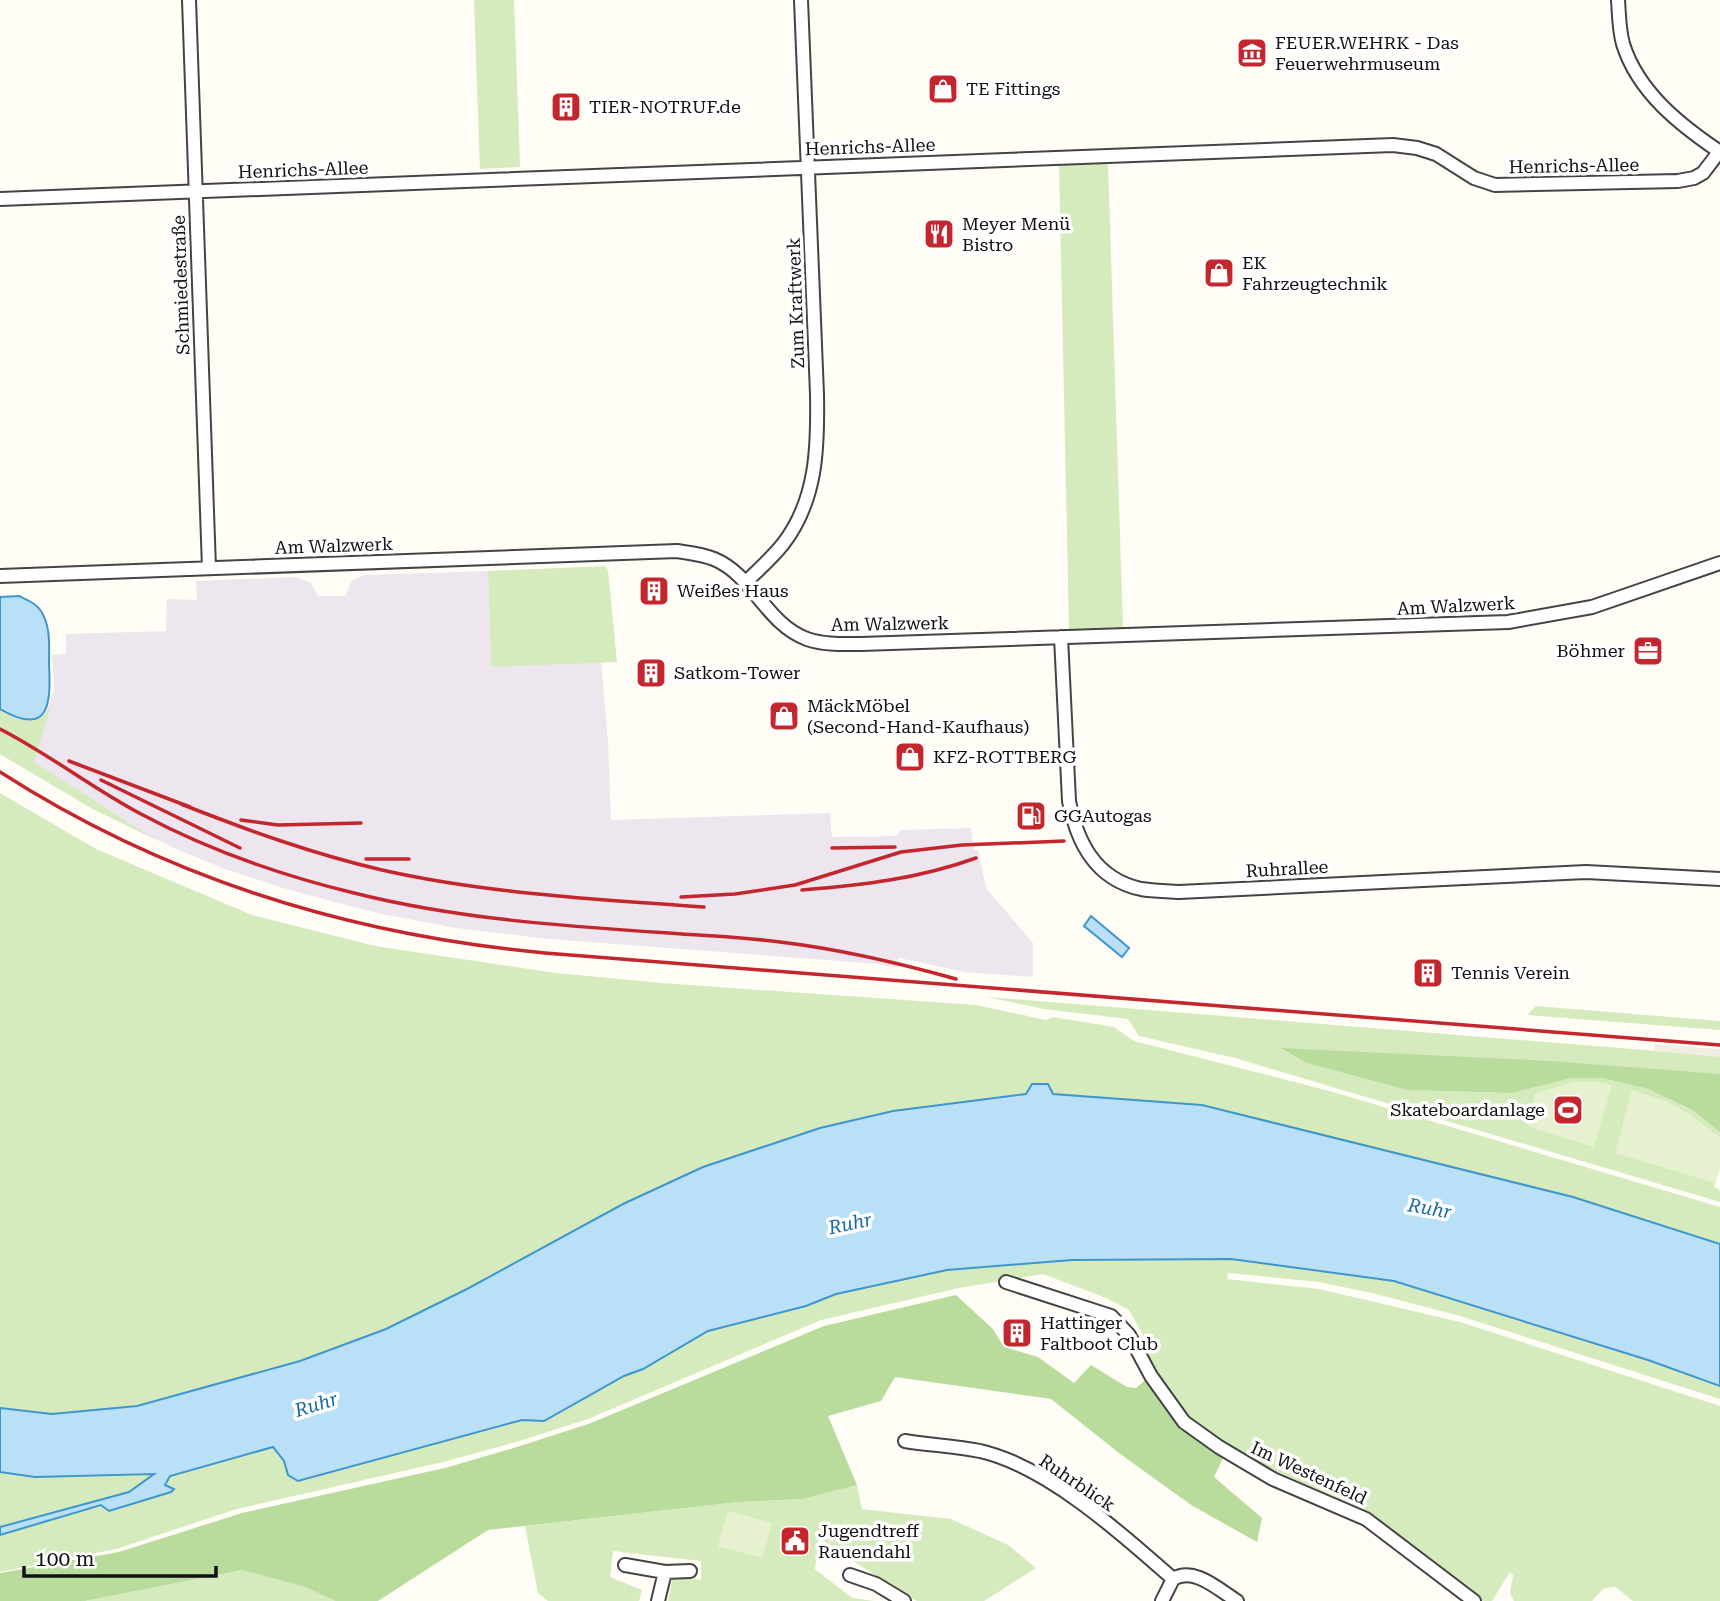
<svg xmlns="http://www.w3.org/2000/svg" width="1720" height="1601" viewBox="0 0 1720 1601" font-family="'Roboto Serif',serif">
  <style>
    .industrial { fill: #eee6ef }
    .green { fill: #d5ebbd }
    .forest { fill: #b9dc9c }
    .pitch { fill: #e6f2cf }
    .plaza { fill: #f1ede2 }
    .water { fill: #b9e0f7; stroke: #3f96cf; stroke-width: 2 }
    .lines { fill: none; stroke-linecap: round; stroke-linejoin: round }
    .minor-casing { stroke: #444; stroke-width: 16 }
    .minor { stroke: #fff; stroke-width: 12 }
    .rail { stroke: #c4262e; stroke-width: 3.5 }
    .labels { text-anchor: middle; stroke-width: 7; stroke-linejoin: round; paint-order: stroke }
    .poi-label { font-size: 18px; fill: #111; stroke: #fff; text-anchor: start }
    .street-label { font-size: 18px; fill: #111; stroke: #fff }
    .water-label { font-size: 19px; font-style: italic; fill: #1768a6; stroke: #fff }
  </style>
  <rect width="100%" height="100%" fill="#fffdf5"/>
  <path class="industrial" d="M488,571L491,666L601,661L608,741L611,820L830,813L832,837L896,836L901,830L971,828L974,850H978L986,888L1033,943V977L965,972L899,958L897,968L878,964L548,939L456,928L377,913L286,889L225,869L178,850L91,808L0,754V711L19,720L27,721L35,720L46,713L54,690L52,655L66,654V634L166,631L167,599L197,600L196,581L296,577L311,583L318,596H345L351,582L364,575Z"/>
  <path class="green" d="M474,0H514L520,167L480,169Z
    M1108,163L1123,628L1069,629L1059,165Z
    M605,566L608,570L617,662L491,667L488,571Z
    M51,707L34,762L156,840L91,808L0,754V711C19,722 36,726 51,707Z
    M0,793L96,849L252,915L375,946L556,973L662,983L976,1005L1046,1020L1053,1017L1114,1027L1134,1041L1333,1092L1720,1207V1244L1573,1197L1202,1105L1024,1094L894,1111L820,1128L704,1167L623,1204L467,1289L386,1329L300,1361L137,1406L52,1414L0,1408Z
    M987,997L1720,1056V1074L1281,1049L1306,1063L1407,1090L1512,1093L1572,1078H1602L1648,1089L1694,1111L1720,1132V1168L1714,1187L1720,1190V1202L1235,1058L1139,1036L1128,1019L1044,1009Z
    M1536,1006L1720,1021V1030L1527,1015Z
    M1071,1259H1231L1394,1281L1648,1360L1720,1386V1399L1460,1316L1372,1293L1319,1282L1228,1273L1227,1279L1319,1289L1460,1322L1720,1406V1601H1633L1616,1587L1604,1588L1592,1601H1514L1510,1593L1513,1575L1510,1572L1492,1601H1483C1443,1568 1404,1535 1359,1509C1302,1478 1234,1463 1185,1417C1164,1398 1151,1370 1139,1346L1147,1342L1129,1310L1106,1298L1043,1274L959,1288L821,1320L588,1419L516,1442L443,1462L237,1509L116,1549L0,1572V1535L165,1486L170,1476L273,1447L284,1461L288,1475L298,1481L522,1420L544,1421L624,1376L643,1369L708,1331L806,1306L836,1294L947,1269Z
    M0,1472L36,1477L155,1474L129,1492L0,1527Z
    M857,1485L862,1509L951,1519L1008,1545L1036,1568L984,1601H917L834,1549L819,1537L815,1569L852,1598L874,1601H668L673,1576L701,1580V1561L613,1551L610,1577L642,1590L639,1601H548L538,1593L525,1526L739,1502L803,1499Z
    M242,1570L305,1587L335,1601H85Z"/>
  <path class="forest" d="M1280,1048L1550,1061L1720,1074V1132L1694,1111L1648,1089L1602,1078H1572L1512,1093L1407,1090L1306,1063Z
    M956,1295L993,1329L1004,1347L1038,1357L1074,1383L1091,1365L1127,1387L1136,1388L1148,1378L1225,1454L1214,1477L1262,1518L1257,1542L1191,1505L1119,1453L1051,1399L895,1377L881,1401L828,1416L857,1485L803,1499L739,1502L488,1530L378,1601H335L305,1587L242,1570L85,1601H0V1573L119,1552L242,1513L445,1468L517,1447L591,1423L824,1326Z"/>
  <path class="pitch" d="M1574,1082H1598L1612,1085L1594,1147L1529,1127L1535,1093Z
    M1632,1090L1668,1102L1689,1114L1720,1137V1168L1715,1183L1615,1153Z
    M728,1511L772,1523L762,1558L718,1546Z"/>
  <path class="plaza" d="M1655,1044L1720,1049V1057L1654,1051Z"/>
  <path class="water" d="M19,596C27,600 36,603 41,611C51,627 49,645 49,664C51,703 50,738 0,709V597Z
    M1091,916L1129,948L1122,957L1084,926Z
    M1032,1084H1048L1053,1094L1202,1105L1573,1197L1720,1244V1386L1648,1360L1394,1281L1231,1259L1072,1260L947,1270L836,1294L806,1306L708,1331L643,1369L624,1376L544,1421L522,1420L298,1481L288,1475L284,1461L273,1447L170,1476L165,1485L174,1489L171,1492L109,1511L101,1505L0,1535V1527L129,1492L154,1474L35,1477L0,1472V1408L52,1414L137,1406L300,1361L386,1329L467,1289L623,1204L703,1167L820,1128L893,1111L1026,1094Z"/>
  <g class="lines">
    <g class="minor-casing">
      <path id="minor" d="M189,0L209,568
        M1618,0C1619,14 1619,30 1623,44C1638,92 1680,125 1720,152
        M0,199L1393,145L1417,148L1436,154L1474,178L1495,185L1678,181L1694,178L1703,173L1719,152
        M0,576L677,551C689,553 702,554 714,559C753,575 766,624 807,639C824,645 843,644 861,644L1508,622L1592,607L1720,563
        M745,583C758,570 772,558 783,544C817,500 818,447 817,394L801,0
        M1061,637L1069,801C1077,842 1095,879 1141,889C1153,891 1166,891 1179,892L1586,872L1720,879
        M1006,1282L1111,1316L1129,1335L1151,1376L1184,1422L1219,1447L1273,1479L1366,1519L1474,1601
        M905,1441C929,1445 955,1446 980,1451C1047,1466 1122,1534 1173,1579L1162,1601
        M625,1565L665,1572
        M850,1575L876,1584L904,1601
        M1173,1579C1194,1566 1219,1590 1237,1601
        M658,1601L665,1572L690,1571"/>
    </g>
    <use href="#minor" class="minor"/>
    <path class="rail" d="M0,729C49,754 92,788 141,814C208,850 280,875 354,893C457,919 563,926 669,933C706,936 743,937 780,942C839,949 899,963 956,979
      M69,761L190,807
      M0,772C165,878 350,935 545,953L1720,1045
      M101,780L240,848
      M181,804C247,830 313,854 382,870C488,894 597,899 704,907
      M241,820L278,825L361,823
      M832,848L895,847
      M366,859H409
      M802,890C862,885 918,879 976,858
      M681,897L735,894L795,885L901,852L962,845L1064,841"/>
  </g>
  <defs>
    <g id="museum-square" transform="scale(1.575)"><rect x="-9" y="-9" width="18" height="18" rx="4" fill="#c4262e" stroke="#fff"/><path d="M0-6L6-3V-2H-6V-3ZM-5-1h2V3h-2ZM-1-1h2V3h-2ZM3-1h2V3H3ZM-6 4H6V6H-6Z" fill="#fff"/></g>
    <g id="shop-square" transform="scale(1.575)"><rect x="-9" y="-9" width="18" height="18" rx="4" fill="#c4262e" stroke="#fff"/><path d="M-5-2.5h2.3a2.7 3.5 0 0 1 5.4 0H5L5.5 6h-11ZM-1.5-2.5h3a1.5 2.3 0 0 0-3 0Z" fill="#fff"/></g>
    <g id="building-square" transform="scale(1.575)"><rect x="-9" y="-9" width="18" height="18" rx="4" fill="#c4262e" stroke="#fff"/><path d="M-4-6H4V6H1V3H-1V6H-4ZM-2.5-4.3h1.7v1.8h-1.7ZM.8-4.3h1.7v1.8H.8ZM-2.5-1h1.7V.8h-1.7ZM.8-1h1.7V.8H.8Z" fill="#fff"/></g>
    <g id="restaurant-square" transform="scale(1.575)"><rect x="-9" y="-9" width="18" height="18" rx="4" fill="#c4262e" stroke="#fff"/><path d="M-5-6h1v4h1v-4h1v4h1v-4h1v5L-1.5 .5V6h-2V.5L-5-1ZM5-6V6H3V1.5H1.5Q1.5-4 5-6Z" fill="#fff"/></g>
    <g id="office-square" transform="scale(1.575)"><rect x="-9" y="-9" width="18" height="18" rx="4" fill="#c4262e" stroke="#fff"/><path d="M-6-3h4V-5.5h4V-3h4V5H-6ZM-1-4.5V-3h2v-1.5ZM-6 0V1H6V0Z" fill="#fff"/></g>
    <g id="fuel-square" transform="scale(1.575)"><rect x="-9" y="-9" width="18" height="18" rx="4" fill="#c4262e" stroke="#fff"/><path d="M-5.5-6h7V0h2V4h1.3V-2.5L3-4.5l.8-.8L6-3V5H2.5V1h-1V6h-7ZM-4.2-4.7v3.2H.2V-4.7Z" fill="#fff"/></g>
    <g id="stadium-square" transform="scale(1.575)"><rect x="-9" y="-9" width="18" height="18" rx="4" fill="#c4262e" stroke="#fff"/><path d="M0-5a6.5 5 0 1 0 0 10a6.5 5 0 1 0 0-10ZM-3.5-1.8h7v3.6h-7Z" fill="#fff"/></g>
    <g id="civic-square" transform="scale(1.575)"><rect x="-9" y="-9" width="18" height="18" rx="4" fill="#c4262e" stroke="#fff"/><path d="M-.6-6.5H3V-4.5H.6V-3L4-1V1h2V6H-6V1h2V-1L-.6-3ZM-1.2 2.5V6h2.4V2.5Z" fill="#fff"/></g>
  </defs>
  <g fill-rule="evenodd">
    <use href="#museum-square" x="1252" y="53"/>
    <use href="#shop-square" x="943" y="89"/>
    <use href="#building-square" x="566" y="107"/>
    <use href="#restaurant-square" x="939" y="234"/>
    <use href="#shop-square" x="1219" y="273"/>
    <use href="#building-square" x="654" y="591"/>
    <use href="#office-square" x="1648" y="651"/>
    <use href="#building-square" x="651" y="673"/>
    <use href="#shop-square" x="784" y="716"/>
    <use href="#shop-square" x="910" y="757"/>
    <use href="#fuel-square" x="1031" y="816"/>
    <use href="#building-square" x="1428" y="973"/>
    <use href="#stadium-square" x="1568" y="1110"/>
    <use href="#building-square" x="1017" y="1333"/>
    <use href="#civic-square" x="795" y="1541"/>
  </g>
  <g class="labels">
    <g class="poi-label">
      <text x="1275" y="49">FEUER.WEHRK - Das<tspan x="1275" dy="21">Feuerwehrmuseum</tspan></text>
      <text x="966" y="95">TE Fittings</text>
      <text x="589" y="113">TIER-NOTRUF.de</text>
      <text x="962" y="230">Meyer Menü<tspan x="962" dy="21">Bistro</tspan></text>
      <text x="1242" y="269">EK<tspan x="1242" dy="21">Fahrzeugtechnik</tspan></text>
      <text x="677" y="597">Weißes Haus</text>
      <text x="1625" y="657" text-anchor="end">Böhmer</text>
      <text x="674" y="679">Satkom-Tower</text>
      <text x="807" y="712">MäckMöbel<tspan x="807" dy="21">(Second-Hand-Kaufhaus)</tspan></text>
      <text x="933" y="763">KFZ-ROTTBERG</text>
      <text x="1054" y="822">GGAutogas</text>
      <text x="1451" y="979">Tennis Verein</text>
      <text x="1545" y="1116" text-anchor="end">Skateboardanlage</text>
      <text x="1040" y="1329">Hattinger<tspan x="1040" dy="21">Faltboot Club</tspan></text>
      <text x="818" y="1537">Jugendtreff<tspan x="818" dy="21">Rauendahl</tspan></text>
    </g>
    <g class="street-label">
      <text transform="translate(870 147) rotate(-2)" y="6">Henrichs-Allee</text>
      <text transform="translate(1574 166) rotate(-1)" y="6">Henrichs-Allee</text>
      <text transform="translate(303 170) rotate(-2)" y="6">Henrichs-Allee</text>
      <text transform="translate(181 285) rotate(-92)" y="6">Schmiedestraße</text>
      <text transform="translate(796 303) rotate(-92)" y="6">Zum Kraftwerk</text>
      <text transform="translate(334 546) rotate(-2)" y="6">Am Walzwerk</text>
      <text transform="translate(1456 606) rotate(-3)" y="6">Am Walzwerk</text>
      <text transform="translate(890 624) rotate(-1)" y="6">Am Walzwerk</text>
      <text transform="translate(1287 869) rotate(-3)" y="6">Ruhrallee</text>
      <text transform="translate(1309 1473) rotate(25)" y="6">Im Westenfeld</text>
      <text transform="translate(1077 1483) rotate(34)" y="6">Ruhrblick</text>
    </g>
    <g class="water-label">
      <text transform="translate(1430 1208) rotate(10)" y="7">Ruhr</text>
      <text transform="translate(850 1223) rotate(-12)" y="7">Ruhr</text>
      <text transform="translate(316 1404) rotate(-17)" y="7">Ruhr</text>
    </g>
  </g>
  <path d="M24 1566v10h192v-10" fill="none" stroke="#111111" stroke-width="3.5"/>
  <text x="35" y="1566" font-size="21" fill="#111111" stroke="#ffffff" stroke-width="5" paint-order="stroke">100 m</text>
</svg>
